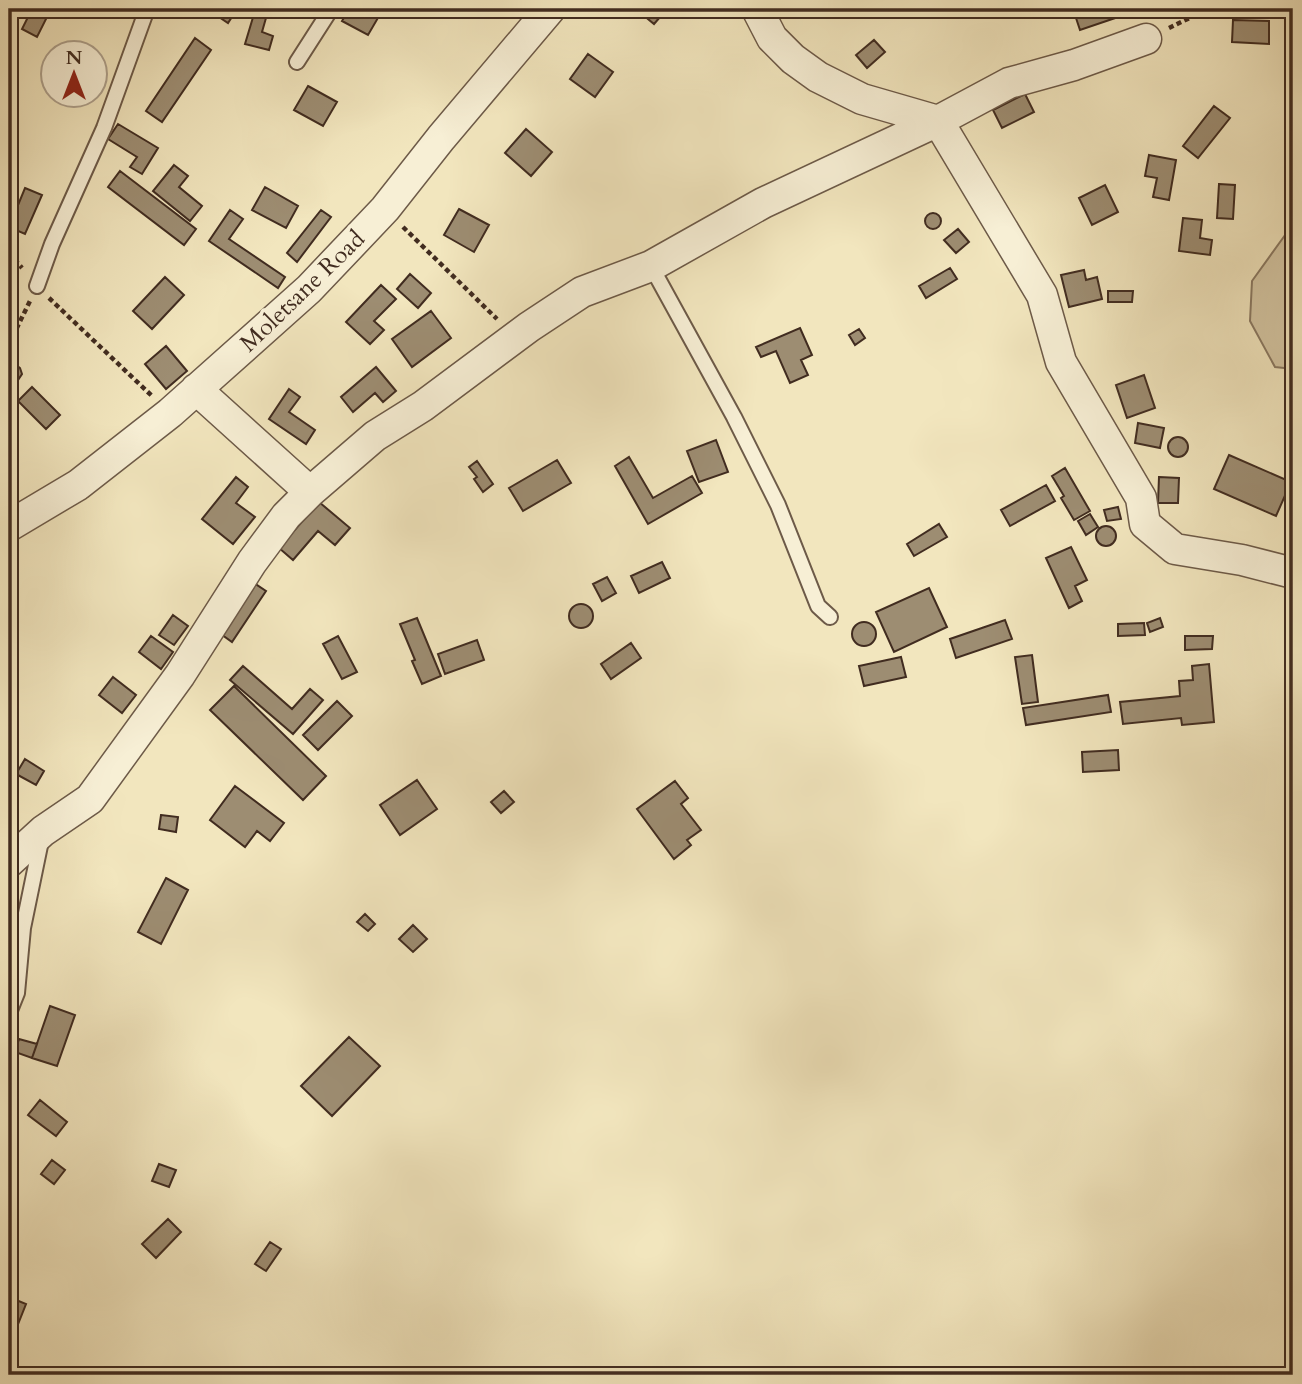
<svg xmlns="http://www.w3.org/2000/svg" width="1302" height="1384" viewBox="0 0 1302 1384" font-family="Cardo,serif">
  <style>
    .green { fill: #d4c6a3; stroke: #8a7962; stroke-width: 2 }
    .building { fill: #9d8d72; stroke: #412c20; stroke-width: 2 }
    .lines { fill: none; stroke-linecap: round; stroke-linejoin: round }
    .service-casing { stroke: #6d5a48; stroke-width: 18 }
    .minor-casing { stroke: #6d5a48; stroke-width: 33 }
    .path { stroke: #412c20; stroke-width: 4.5; stroke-dasharray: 5 3.5; stroke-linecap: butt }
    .service { stroke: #f7efd5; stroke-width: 14 }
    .minor { stroke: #f7efd5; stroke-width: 30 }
    .labels { text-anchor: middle; stroke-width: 7; stroke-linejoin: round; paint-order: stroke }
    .street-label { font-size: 24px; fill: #412c20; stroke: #f7efd5 }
  </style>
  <rect width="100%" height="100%" fill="#f2e6be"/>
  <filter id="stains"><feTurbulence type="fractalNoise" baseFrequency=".00286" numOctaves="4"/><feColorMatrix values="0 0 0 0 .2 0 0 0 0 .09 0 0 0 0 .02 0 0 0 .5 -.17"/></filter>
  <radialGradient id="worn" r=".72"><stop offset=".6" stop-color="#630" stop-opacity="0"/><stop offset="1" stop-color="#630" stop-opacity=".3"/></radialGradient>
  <path class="green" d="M1293,224V369L1275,367L1250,321L1252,281Z"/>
  <path class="building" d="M32,9H51L37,37L22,29Z
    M220,9H237L228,23L216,15Z
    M349,9H378L382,11L368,35L342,21Z
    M636,9H667L654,24Z
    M1083,9H1122L1124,15L1080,30L1074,12Z
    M254,14L266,18L262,32L273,36L269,50L245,44Z
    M1233,20L1269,21V44L1232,42Z
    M195,38L211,50L162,122L146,111Z
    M874,40L885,52L867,68L856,55Z
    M588,54L613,72L595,97L570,79Z
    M308,86L337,102L323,126L294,110Z
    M1025,94L1034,112L1002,128L993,110Z
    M1214,106L1230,118L1198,158L1183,146Z
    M118,124L158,148L142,174L130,167L137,157L108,139Z
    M526,129L552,152L531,176L505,153Z
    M1149,155L1176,160L1169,200L1153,197L1157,178L1145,176Z
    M174,165L188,176L179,187L202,206L190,221L153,191Z
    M120,171L196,229L184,245L108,187Z
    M1219,184L1235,185L1233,219L1217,218Z
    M1105,185L1118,212L1092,225L1079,198Z
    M265,187L298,206L286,228L252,210Z
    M25,188L42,195L25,234L9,227Z
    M459,209L489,225L474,252L444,235Z
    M230,210L243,219L229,239L285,277L278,288L209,241Z
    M321,210L331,217L297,262L287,253Z
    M925 221a8 8 0 1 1 16 0a8 8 0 1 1-16 0Z
    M1183,218L1202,220L1200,238L1212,240L1210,255L1179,251Z
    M958,229L969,242L956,253L944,240Z
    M950,268L957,279L926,298L919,286Z
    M1084,270L1086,280L1097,277L1102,299L1069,307L1061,275Z
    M410,274L431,293L418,308L397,289Z
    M165,277L184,295L152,329L133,311Z
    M381,285L396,299L374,321L384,330L370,344L346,322Z
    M1108,291H1133L1132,302H1108Z
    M431,311L451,338L412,367L392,339Z
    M800,328L812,355L801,360L808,375L790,383L776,351L761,357L756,347Z
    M859,329L865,338L855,345L849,335Z
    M166,346L187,371L166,389L145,364Z
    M15,364L20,368L22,374L18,380L12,381L9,380V365Z
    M376,367L396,391L383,402L375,393L353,412L341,397Z
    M1144,375L1155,408L1127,418L1116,385Z
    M32,387L60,415L46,429L18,401Z
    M289,389L300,397L289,412L315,430L306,444L269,419Z
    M1138,423L1164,428L1160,448L1135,443Z
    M1168 447a10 10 0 1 1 20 0a10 10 0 1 1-20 0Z
    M716,440L728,472L699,482L687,451Z
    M1229,455L1291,482L1276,516L1214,489Z
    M629,457L653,498L692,476L702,493L648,524L615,466Z
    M557,460L571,483L523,511L509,488Z
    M477,461L493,484L483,492L474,479L477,477L469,467Z
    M1065,468L1090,511L1074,520L1061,498L1064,496L1052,476Z
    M236,477L248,487L236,503L255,517L233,544L202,519Z
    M1159,477L1179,478L1178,503H1158Z
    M1046,485L1055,501L1010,526L1001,510Z
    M319,502L350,528L335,545L318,531L293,560L279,548Z
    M1118,507L1121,519L1107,521L1104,510Z
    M1090,514L1098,527L1086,535L1078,521Z
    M939,524L947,537L914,556L907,544Z
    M1096 536a10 10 0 1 1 20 0a10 10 0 1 1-20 0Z
    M1071,547L1087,580L1075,586L1082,601L1069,608L1046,558Z
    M662,562L670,578L639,593L631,576Z
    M607,577L616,593L602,601L593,584Z
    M248,579L266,591L232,642L214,629Z
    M929,588L947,627L894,652L876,612Z
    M569 616a12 12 0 1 1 24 0a12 12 0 1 1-24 0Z
    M173,615L188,626L174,645L159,635Z
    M417,618L441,676L422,684L412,661L415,660L400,624Z
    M1160,618L1163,627L1150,632L1147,623Z
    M1005,620L1012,639L956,658L950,639Z
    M852 634a12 12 0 1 1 24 0a12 12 0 1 1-24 0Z
    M1144,623L1145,635L1118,636V624Z
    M151,636L173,652L161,669L139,652Z
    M338,636L357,672L342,679L323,644Z
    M1185,636H1213L1212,649L1185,650Z
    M477,640L484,660L445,674L438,654Z
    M631,643L641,658L611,679L601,664Z
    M1032,655L1038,702L1022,704L1015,657Z
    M901,657L906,677L864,686L859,666Z
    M1209,664L1214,722L1182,725L1181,718L1123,724L1120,702L1180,696L1179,681L1193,680L1192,666Z
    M243,666L292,709L310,689L323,700L293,734L230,680Z
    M113,677L136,695L122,713L99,695Z
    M234,686L326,776L303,800L210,710Z
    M1108,695L1111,712L1026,725L1023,708Z
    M337,701L352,716L318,750L303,735Z
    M1118,750L1119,770L1083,772L1082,752Z
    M25,759L44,771L36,785L16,774Z
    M417,780L437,809L400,835L380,805Z
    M675,781L688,798L681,804L701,830L687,840L691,845L674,859L637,809Z
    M235,786L284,823L270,841L257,831L245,847L210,820Z
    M504,791L514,802L501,813L491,802Z
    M161,815L178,817L176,832L159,829Z
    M166,878L188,890L161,944L138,932Z
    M365,914L375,924L368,931L357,922Z
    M413,925L427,939L413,952L399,939Z
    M50,1006L75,1015L57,1066L32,1058Z
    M349,1037L380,1066L332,1116L301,1086Z
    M19,1039L37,1044L32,1058L15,1052Z
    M40,1100L67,1122L56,1136L28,1115Z
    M52,1160L65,1170L54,1184L41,1174Z
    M159,1164L176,1170L169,1187L152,1181Z
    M168,1219L181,1232L156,1258L142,1244Z
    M270,1242L281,1249L266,1271L255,1264Z
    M9,1297L26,1304L9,1347Z"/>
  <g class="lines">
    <g class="service-casing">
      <path id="service" d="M297,62L331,9
        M651,266L734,417L778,505L818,606L830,617
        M37,286L52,244L104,128L147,9
        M9,1013L17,993L23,928L42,836"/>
    </g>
    <g class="minor-casing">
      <path id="minor" d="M757,9L772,38L793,59L818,77L862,99L938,121L1042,295L1061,362L1141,498L1145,524L1175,549L1242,560L1293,573
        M196,389L310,492
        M9,526L78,485L170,413L309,289L385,209L441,138L550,9
        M9,862L43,831L90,799L180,675L252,562L286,516L310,492L375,436L423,406L529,327L582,292L651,266L763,203L938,121L1009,83L1074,65L1146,39"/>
    </g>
    <path class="path" d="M1169,28L1208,9
      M403,227L497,319
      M9,253L22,268
      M49,298L152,396
      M9,344L30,301"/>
    <use href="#service" class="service"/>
    <use href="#minor" class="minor"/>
  </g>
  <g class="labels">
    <g class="street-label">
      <text transform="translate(302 291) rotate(-44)" y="8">Moletsane Road</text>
    </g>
  </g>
  <rect width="1302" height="1384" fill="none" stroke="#f2e6be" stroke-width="35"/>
  <rect x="10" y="10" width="1281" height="1363" fill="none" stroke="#412c20" stroke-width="3.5"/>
  <rect x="18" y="18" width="1267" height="1349" fill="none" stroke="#412c20" stroke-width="2"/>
  <g transform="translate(74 74)"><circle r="33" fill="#f7efd5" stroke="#aea18d" stroke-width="2"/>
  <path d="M0-5L12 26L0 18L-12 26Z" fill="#8f2418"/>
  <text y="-10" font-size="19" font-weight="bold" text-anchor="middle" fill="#412c20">N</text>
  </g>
  <rect width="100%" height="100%" filter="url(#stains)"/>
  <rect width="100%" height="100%" fill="url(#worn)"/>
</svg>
